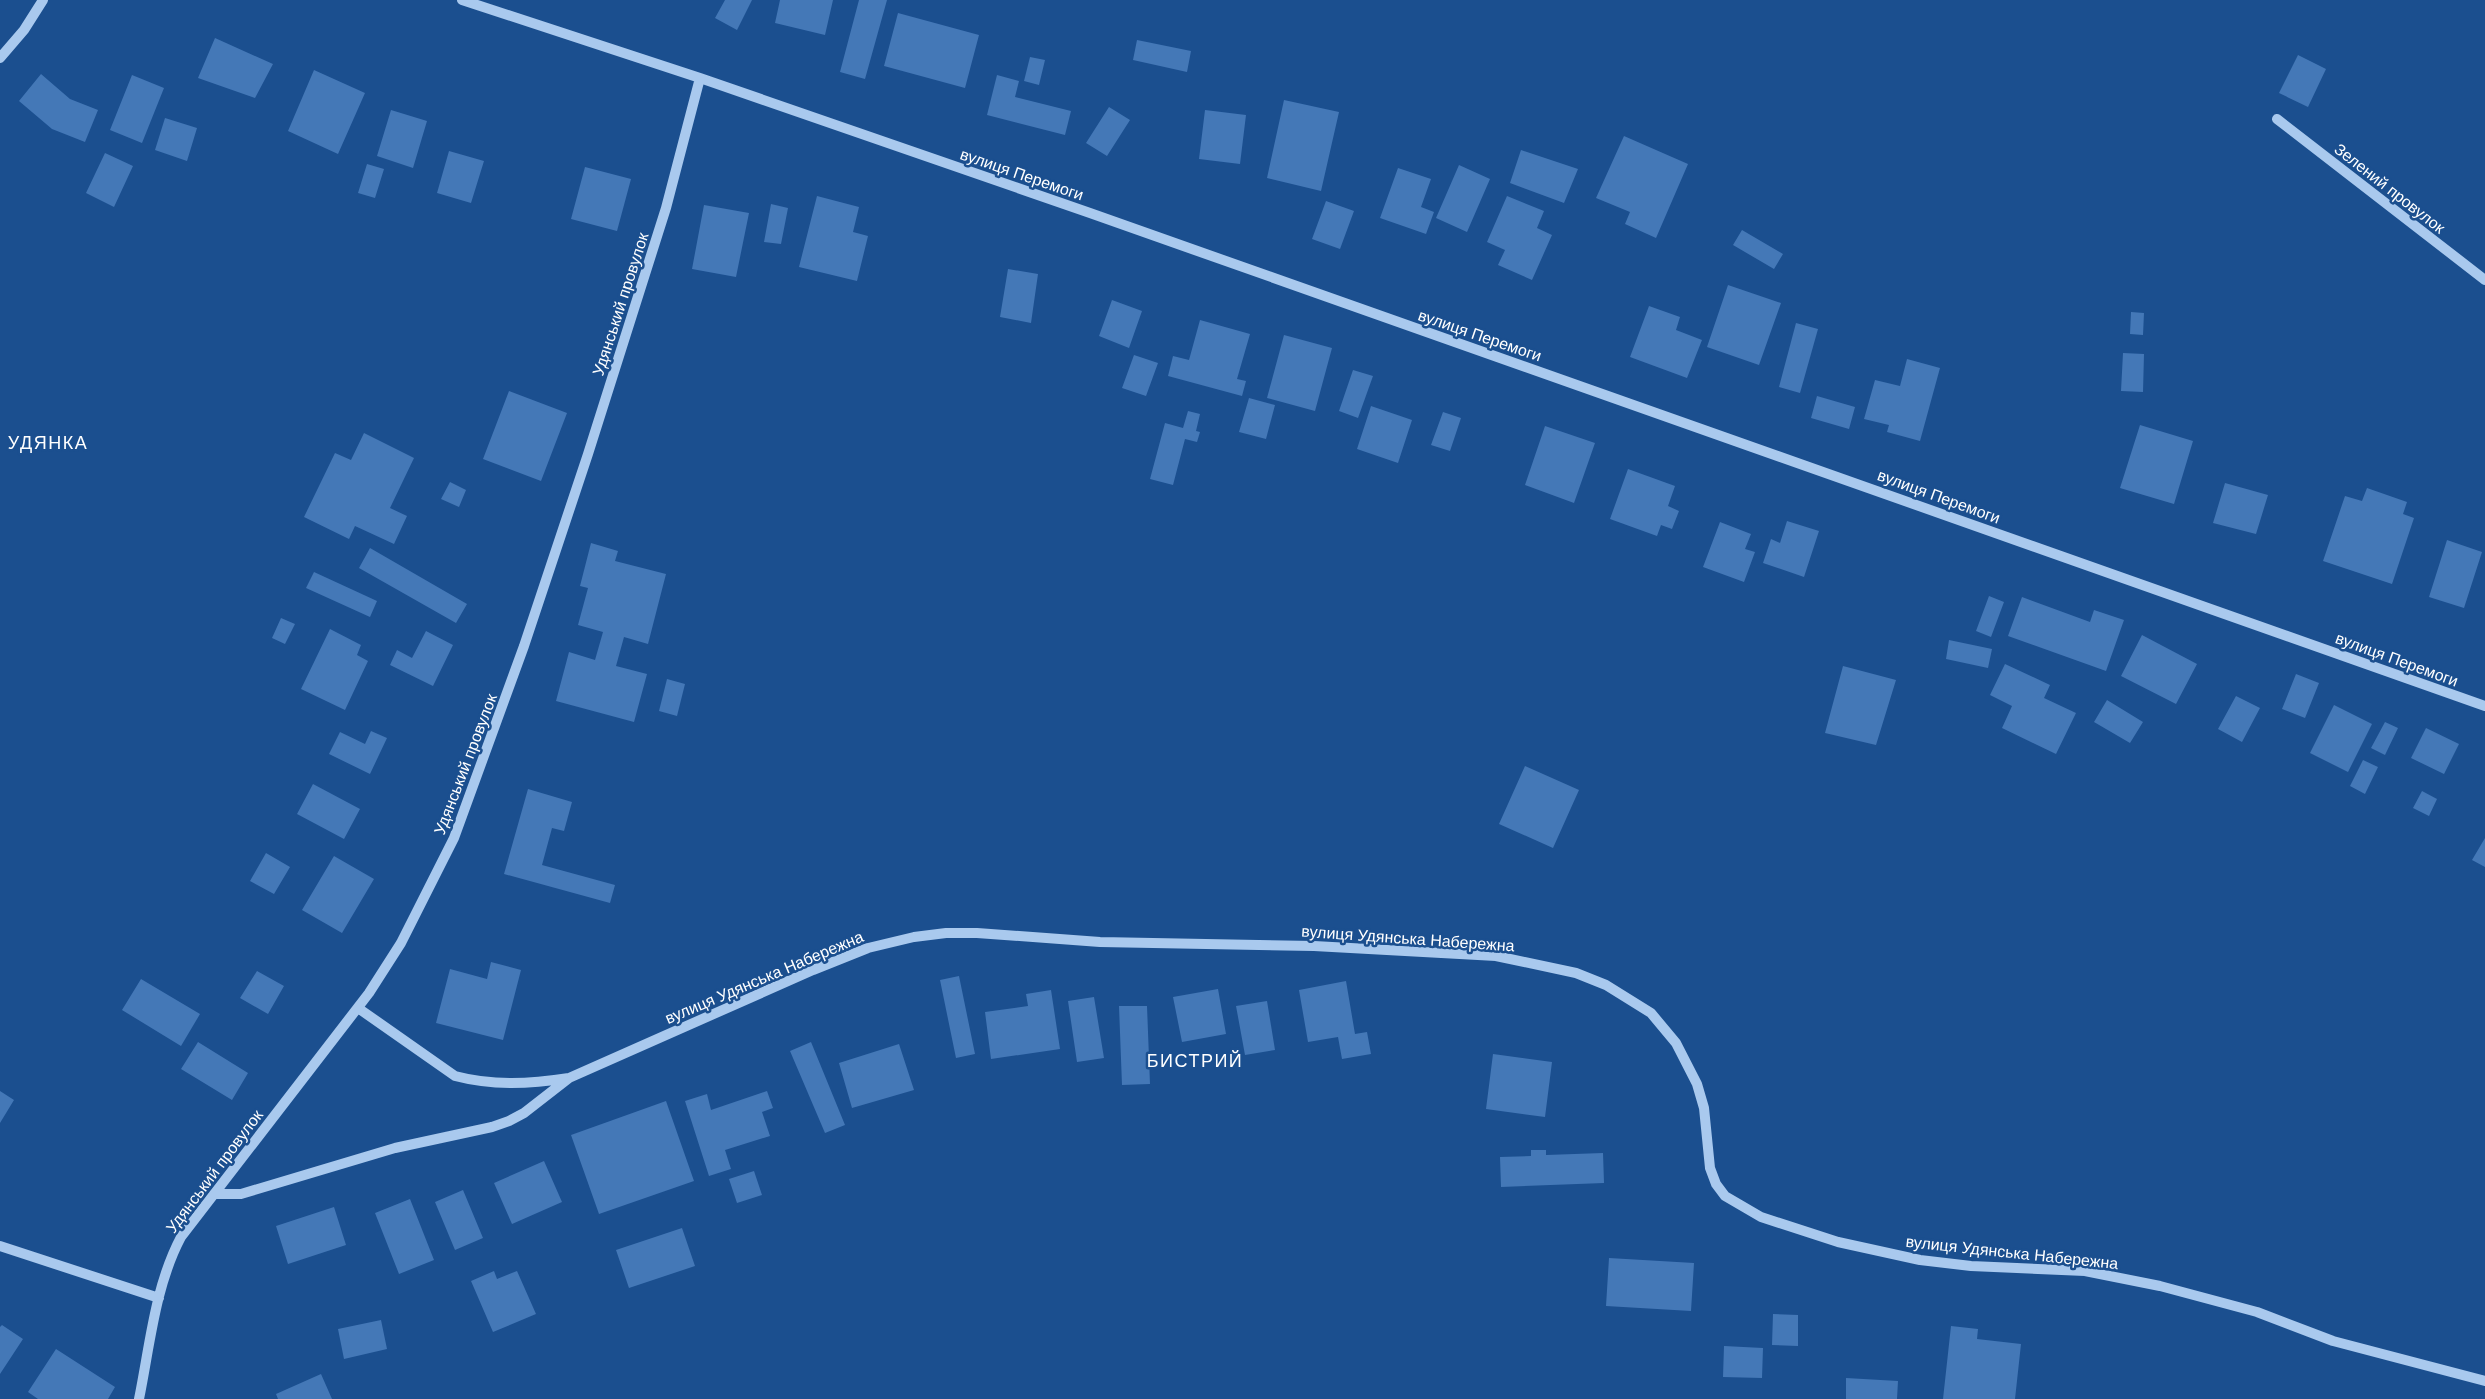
<svg xmlns="http://www.w3.org/2000/svg" width="2485" height="1399" viewBox="0 0 2485 1399" font-family="Arial,sans-serif">
  <style>
    .building { fill: #4478b7 }
    .lines { fill: none; stroke-linecap: round; stroke-linejoin: round }
    .minor { stroke: #a9c9ee; stroke-width: 10 }
    .labels { text-anchor: middle; stroke-width: 5; stroke-linejoin: round; paint-order: stroke }
    .street-label { font-size: 16px; fill: #fff; stroke: #1b4f8f }
    .neighbourhood-label { font-size: 18px; letter-spacing: 1.5px; fill: #fff; stroke: #1b4f8f }
  </style>
  <rect width="100%" height="100%" fill="#1b4f8f"/>
  <path class="building" d="M725,0H752L737,30L715,18Z
    M780,0H833L825,35L775,23Z
    M859,0H887L865,79L840,72Z
    M898,13L979,35L965,88L884,66Z
    M215,38L273,64L255,98L198,78Z
    M1137,40L1191,51L1187,72L1133,60Z
    M2298,55L2326,69L2308,107L2279,93Z
    M1030,57L1045,60L1039,85L1024,81Z
    M314,70L365,93L338,154L288,131Z
    M41,74L70,99L98,110L85,142L52,129L19,101Z
    M132,75L164,88L142,143L110,130Z
    M997,75L1019,81L1015,97L1071,111L1065,135L987,115Z
    M1284,100L1339,112L1321,191L1267,178Z
    M1109,107L1130,120L1107,156L1086,143Z
    M391,110L427,121L413,168L377,156Z
    M1205,110L1246,115L1240,164L1199,159Z
    M165,118L197,128L187,161L155,150Z
    M1624,136L1688,164L1656,238L1625,224L1630,212L1596,198Z
    M1521,150L1578,169L1564,203L1510,183Z
    M449,151L484,161L471,203L437,193Z
    M105,153L133,166L114,207L86,193Z
    M367,164L384,169L375,198L358,193Z
    M1459,165L1490,179L1467,232L1436,218Z
    M585,167L631,179L617,231L571,219Z
    M1398,168L1431,179L1421,207L1434,212L1426,234L1380,218Z
    M817,196L859,207L853,232L868,236L857,281L799,267Z
    M1507,196L1544,211L1537,228L1552,235L1532,280L1498,265L1505,250L1487,242Z
    M1326,201L1354,211L1340,249L1312,239Z
    M771,204L788,208L781,244L764,242Z
    M704,205L749,213L736,277L692,269Z
    M1742,230L1783,254L1774,269L1733,245Z
    M1008,269L1038,274L1031,323L1000,317Z
    M1728,285L1781,303L1759,365L1707,347Z
    M1112,300L1142,311L1129,348L1099,336Z
    M1649,306L1680,317L1676,330L1702,340L1687,378L1630,357Z
    M2131,312L2144,313L2143,335L2130,334Z
    M1200,320L1250,334L1237,379L1246,381L1242,396L1168,376L1173,356L1189,360Z
    M1796,323L1818,329L1800,393L1779,387Z
    M1284,335L1332,348L1315,411L1267,398Z
    M2123,353L2144,354L2143,392L2121,391Z
    M1134,355L1158,363L1146,396L1122,388Z
    M1907,359L1940,368L1920,441L1887,432L1889,425L1864,419L1875,380L1900,386Z
    M1353,370L1373,376L1358,418L1339,411Z
    M509,391L567,413L541,481L483,459Z
    M1817,396L1855,407L1849,429L1811,418Z
    M1249,398L1275,405L1266,439L1239,432Z
    M1371,406L1412,420L1398,463L1357,449Z
    M1188,411L1200,414L1196,431L1200,432L1197,442L1185,439L1173,485L1150,479L1165,423L1183,428Z
    M1443,412L1461,418L1450,451L1431,445Z
    M2140,425L2193,441L2174,504L2120,488Z
    M1545,426L1595,443L1574,503L1525,485Z
    M364,433L414,458L390,508L407,516L394,544L355,526L349,539L304,517L335,453L351,460Z
    M1628,469L1675,486L1668,506L1679,511L1672,529L1661,525L1657,536L1610,519Z
    M450,482L466,490L459,507L441,499Z
    M2225,483L2268,495L2256,534L2213,523Z
    M2367,488L2407,502L2403,514L2414,518L2392,584L2323,561L2345,496L2362,501Z
    M1787,521L1819,531L1804,577L1763,563L1771,539L1780,543Z
    M1720,522L1751,534L1745,549L1755,552L1744,582L1703,567Z
    M2447,540L2482,552L2464,608L2429,597Z
    M591,543L618,551L615,561L666,574L648,644L624,637L616,666L647,674L634,722L556,701L569,652L595,660L603,632L578,625L588,588L580,586Z
    M370,548L467,604L456,623L359,568Z
    M314,572L377,601L370,617L306,588Z
    M1989,596L2004,602L1991,637L1976,631Z
    M2022,597L2090,622L2094,610L2124,620L2106,671L2008,636Z
    M281,618L295,624L285,644L272,638Z
    M330,629L361,645L357,655L368,661L345,710L301,689Z
    M426,631L453,645L433,686L390,665L397,650L412,658Z
    M2142,635L2197,664L2176,704L2121,676Z
    M1949,640L1992,649L1988,668L1946,659Z
    M2005,664L2050,685L2044,698L2076,713L2056,754L2002,728L2012,706L1990,695Z
    M1843,666L1896,680L1876,745L1825,733Z
    M2296,674L2319,683L2305,718L2282,709Z
    M667,679L685,684L677,716L659,711Z
    M2236,696L2260,708L2242,742L2218,729Z
    M2107,700L2143,722L2130,743L2094,722Z
    M2334,705L2372,724L2348,772L2310,753Z
    M2385,722L2398,728L2385,755L2371,748Z
    M2426,728L2459,744L2444,774L2411,758Z
    M371,731L387,738L370,774L329,754L340,732L365,744Z
    M2363,760L2378,767L2365,794L2350,786Z
    M1525,766L1579,790L1553,848L1499,824Z
    M313,784L360,809L344,839L297,814Z
    M528,789L572,802L564,831L552,828L542,865L615,885L610,903L504,874Z
    M2422,791L2437,799L2429,816L2413,808Z
    M2485,838V867L2472,860Z
    M266,853L290,867L274,894L250,881Z
    M334,856L374,879L342,933L302,910Z
    M491,962L521,970L503,1040L436,1023L450,969L487,979Z
    M257,971L284,986L268,1014L240,998Z
    M959,976L975,1054L956,1058L940,980Z
    M141,979L200,1014L181,1046L122,1010Z
    M1346,981L1355,1034L1367,1032L1371,1054L1342,1059L1338,1037L1308,1042L1299,990Z
    M1218,989L1226,1034L1182,1042L1173,997Z
    M1051,990L1060,1049L991,1059L985,1012L1028,1006L1026,994Z
    M1094,997L1104,1058L1077,1062L1068,1001Z
    M1267,1001L1275,1050L1245,1055L1236,1006Z
    M1119,1006H1147L1150,1084L1122,1085Z
    M198,1042L248,1073L232,1100L181,1069Z
    M811,1042L845,1125L825,1133L790,1051Z
    M899,1044L914,1090L852,1108L839,1063Z
    M1493,1054L1552,1062L1545,1117L1486,1109Z
    M0,1091L14,1100L0,1123Z
    M767,1091L773,1108L762,1112L770,1136L725,1150L731,1169L709,1176L685,1101L707,1094L711,1110Z
    M666,1101L694,1181L599,1214L571,1135Z
    M1531,1150H1546V1155L1603,1153L1604,1183L1501,1187L1500,1157L1531,1156Z
    M544,1161L562,1202L512,1224L494,1183Z
    M754,1171L762,1195L737,1203L729,1179Z
    M463,1190L483,1238L455,1250L435,1202Z
    M410,1199L434,1260L399,1274L375,1213Z
    M334,1207L346,1245L288,1264L276,1226Z
    M682,1228L695,1266L629,1288L616,1250Z
    M1609,1258L1694,1263L1691,1311L1606,1306Z
    M494,1271L497,1279L517,1271L536,1314L493,1332L471,1281Z
    M1773,1314L1798,1315V1346L1772,1345Z
    M381,1320L387,1349L344,1359L338,1329Z
    M2,1325L23,1339L0,1374V1327Z
    M1951,1326L1978,1329L1977,1339L2021,1344L2015,1399H1943Z
    M1724,1346L1763,1348L1762,1378L1723,1377Z
    M56,1349L115,1387L108,1399H38L28,1392Z
    M321,1374L332,1399H278L276,1394Z
    M1846,1378L1898,1381L1897,1399H1846Z"/>
  <g class="lines">
    <path class="minor" d="M462,0L700,78L1090,213L2485,706
      M0,58L24,30L43,0
      M2277,119L2485,280
      M358,1008L455,1076C493,1086 530,1084 569,1078
      M214,1194H241L395,1148L492,1127L509,1121L524,1113L569,1078L813,970L868,948L914,937L946,933H977L1100,942L1314,946L1496,956L1576,973L1606,985L1651,1013L1676,1043L1697,1084L1704,1108L1710,1168L1716,1184L1725,1196L1761,1217L1838,1242L1920,1260L1971,1266L2085,1271L2160,1286L2257,1312L2333,1341L2485,1381
      M0,1246L159,1298
      M139,1399C150,1345 155,1286 181,1237L369,993L401,943L454,838L524,646L588,454L666,208L700,78"/>
  </g>
  <g class="labels">
    <g class="street-label">
      <text transform="translate(1022 174) rotate(19)" y="6">вулиця Перемоги</text>
      <text transform="translate(2390 188) rotate(38)" y="6">Зелений провулок</text>
      <text transform="translate(620 304) rotate(-72)" y="6">Удянський провулок</text>
      <text transform="translate(1480 335) rotate(19)" y="6">вулиця Перемоги</text>
      <text transform="translate(1939 496) rotate(20)" y="6">вулиця Перемоги</text>
      <text transform="translate(2397 659) rotate(20)" y="6">вулиця Перемоги</text>
      <text transform="translate(465 764) rotate(-69)" y="6">Удянський провулок</text>
      <text transform="translate(1408 938) rotate(4)" y="6">вулиця Удянська Набережна</text>
      <text transform="translate(764 977) rotate(-23)" y="6">вулиця Удянська Набережна</text>
      <text transform="translate(214 1171) rotate(-53)" y="6">Удянський провулок</text>
      <text transform="translate(2012 1252) rotate(6)" y="6">вулиця Удянська Набережна</text>
    </g>
    <g class="neighbourhood-label">
      <text x="48" y="449">УДЯНКА</text>
      <text x="1195" y="1067">БИСТРИЙ</text>
    </g>
  </g>
</svg>
